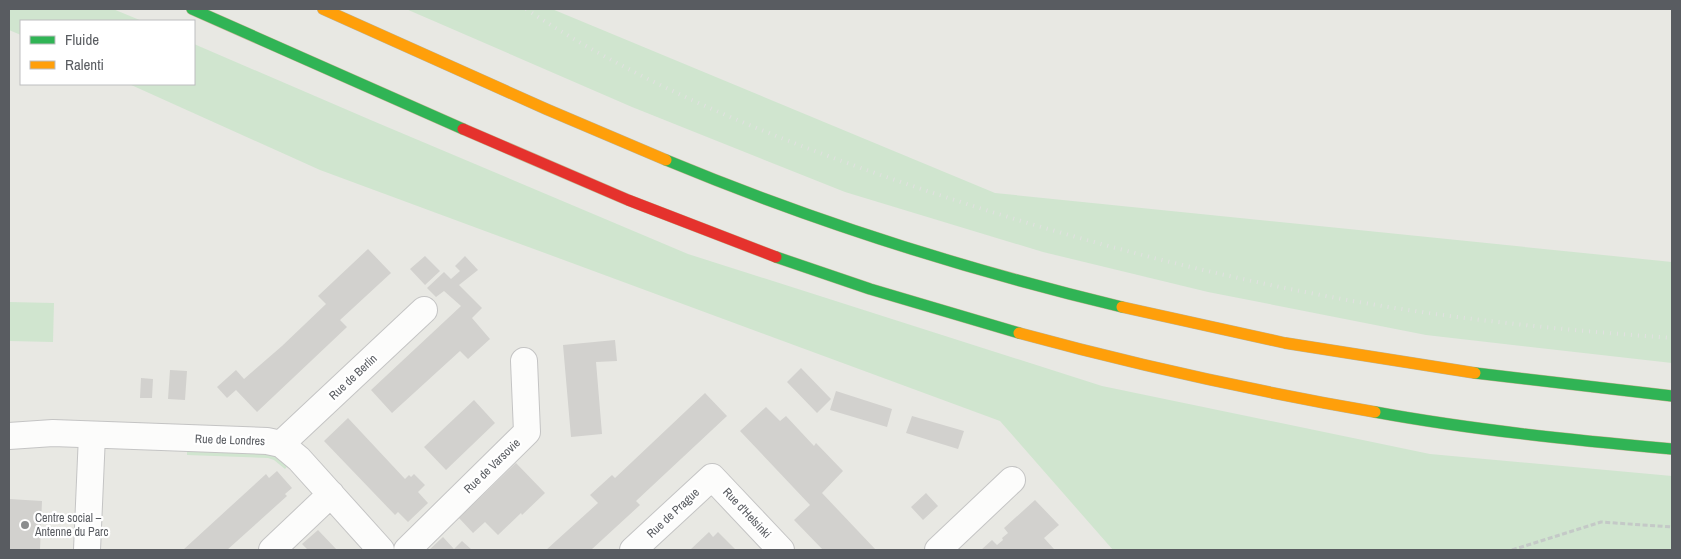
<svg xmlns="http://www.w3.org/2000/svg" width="1681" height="559" viewBox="0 0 1681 559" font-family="'Archivo Narrow',sans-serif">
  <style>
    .green { fill: #d0e5cf }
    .building { fill: #d2d1ce }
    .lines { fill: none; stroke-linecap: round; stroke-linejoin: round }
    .street-casing { stroke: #c4c4c4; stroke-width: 28 }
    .fast-casing { stroke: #bfb391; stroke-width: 12 }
    .slow-casing { stroke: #bfb391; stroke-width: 12 }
    .jam-casing { stroke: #bfb391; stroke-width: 12 }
    .path { stroke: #c4c9c7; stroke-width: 3; stroke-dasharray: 5 2.5; stroke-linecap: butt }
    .street { stroke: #fcfcfb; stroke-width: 26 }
    .fast { stroke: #30b455; stroke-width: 11 }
    .slow { stroke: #ff9f0a; stroke-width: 11 }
    .jam { stroke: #e5322d; stroke-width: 11 }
    .rail { stroke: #e1e1e0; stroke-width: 4; stroke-dasharray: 1 6; stroke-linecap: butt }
    .poi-dot { fill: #8b8d8e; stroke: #fff; stroke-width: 2 }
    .labels { text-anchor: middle; stroke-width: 4.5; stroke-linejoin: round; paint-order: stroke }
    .street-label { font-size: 12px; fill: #595c61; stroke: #fff }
    .poi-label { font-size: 12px; fill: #595c61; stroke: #fff; text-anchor: start }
  </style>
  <rect width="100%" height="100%" fill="#e8e8e3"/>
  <path class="green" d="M9,9H113L142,21H21V35L9,30Z
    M406,9H552L995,193L1672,262V363L1426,335L1208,292L1043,252L845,192L632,107Z
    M194,44L373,121L688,254L1102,386L1430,454L1672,476V550H1113L1000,421L320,170L129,84H194Z
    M9,302L54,303L53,342L9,341Z
    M187,447L267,450L290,463L285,469L274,460L268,458L187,455Z"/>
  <path class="building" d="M368,249L391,273L340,320L347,327L257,412L236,390L227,398L217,387L236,370L244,379L282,346L326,304L318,296Z
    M425,256L440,271L425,285L410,269Z
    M465,256L478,270L459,285L482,308L472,318L490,339L468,359L460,351L392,413L371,390L461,306L444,291L436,297L427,288L444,272L451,279L460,271L455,266Z
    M615,340L617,361L596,362L602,434L571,437L563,345Z
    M801,368L831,399L817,413L787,382Z
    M170,370L187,371L185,400L168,399Z
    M141,378L153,379L152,398H140Z
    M836,391L892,409L887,427L830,410Z
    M705,393L727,416L636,501L640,505L591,550H546L598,503L590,495L612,475L615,478Z
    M474,400L495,423L446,470L424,447Z
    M766,407L780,421L786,416L814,446L816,443L843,471L822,493L876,550H823L794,520L810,505L740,431Z
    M912,416L964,431L958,449L906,433Z
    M348,418L405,479L409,475L411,477L414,474L425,485L418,492L428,503L408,522L398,512L395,515L324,441Z
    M516,463L545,493L522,515L521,513L498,535L485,522L473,533L459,518Z
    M277,471L292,488L285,494L287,496L227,550H183L266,474L269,478Z
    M926,493L938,506L923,520L911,507Z
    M9,499L42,501L40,550L9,549Z
    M1035,500L1059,525L1044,538L1054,549L981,550L992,540L997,545L1003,540L1002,538L1008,533L1004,528Z
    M318,530L337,550H308L302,544Z
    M709,532L713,537L718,532L736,550H690Z
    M443,537L454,549L462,541L472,550H429Z"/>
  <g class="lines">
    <g class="street-casing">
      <path id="street" d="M9,436L53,433L267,441L281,444L299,459L381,550
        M281,444L424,310
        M87,550L92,435
        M272,550L331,494
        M407,550L527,432L524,361
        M633,550L712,477L781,550
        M938,550L1012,480"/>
    </g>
    <g class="fast-casing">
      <path id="fast" d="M192,9L463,129
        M666,160C813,221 967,270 1122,307
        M776,257L870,289L1019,333
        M1475,373L1672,396
        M1375,412C1473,430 1573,440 1672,449"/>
    </g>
    <g class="slow-casing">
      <path id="slow" d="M323,9L546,109L666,160
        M1122,307L1285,343L1475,373
        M1019,333C1136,365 1255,391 1375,412"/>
    </g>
    <g class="jam-casing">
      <path id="jam" d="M463,129L628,200L776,257"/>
    </g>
    <path class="path" d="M1512,550L1601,522L1672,527"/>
    <use href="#street" class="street"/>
    <use href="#fast" class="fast"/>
    <use href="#slow" class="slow"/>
    <use href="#jam" class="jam"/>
    <path class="rail" d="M526,9C633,80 754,130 875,173C1028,227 1183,270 1342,299C1451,319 1562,330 1672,338"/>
  </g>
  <circle class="poi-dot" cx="25" cy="525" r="5"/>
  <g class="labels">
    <g class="street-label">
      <text transform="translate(353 377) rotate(-43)" y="4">Rue de Berlin</text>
      <text transform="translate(230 440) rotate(2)" y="4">Rue de Londres</text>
      <text transform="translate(492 466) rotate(-44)" y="4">Rue de Varsovie</text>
      <text transform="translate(673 513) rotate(-43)" y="4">Rue de Prague</text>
      <text transform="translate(747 513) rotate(47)" y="4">Rue d'Helsinki</text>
    </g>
    <g class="poi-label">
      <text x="35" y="522">Centre social –<tspan x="35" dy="14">Antenne du Parc</tspan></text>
    </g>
  </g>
  <rect width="1681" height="559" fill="none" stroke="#595c61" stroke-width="20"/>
  <rect x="20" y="20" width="175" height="65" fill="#ffffff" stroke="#bdbec0"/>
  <rect x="30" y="36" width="25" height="8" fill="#30b455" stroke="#bdbec0"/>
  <text x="65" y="45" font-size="15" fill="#595c61">Fluide</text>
  <rect x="30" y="61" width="25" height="8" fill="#ff9f0a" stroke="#bdbec0"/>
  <text x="65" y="70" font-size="15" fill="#595c61">Ralenti</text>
</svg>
